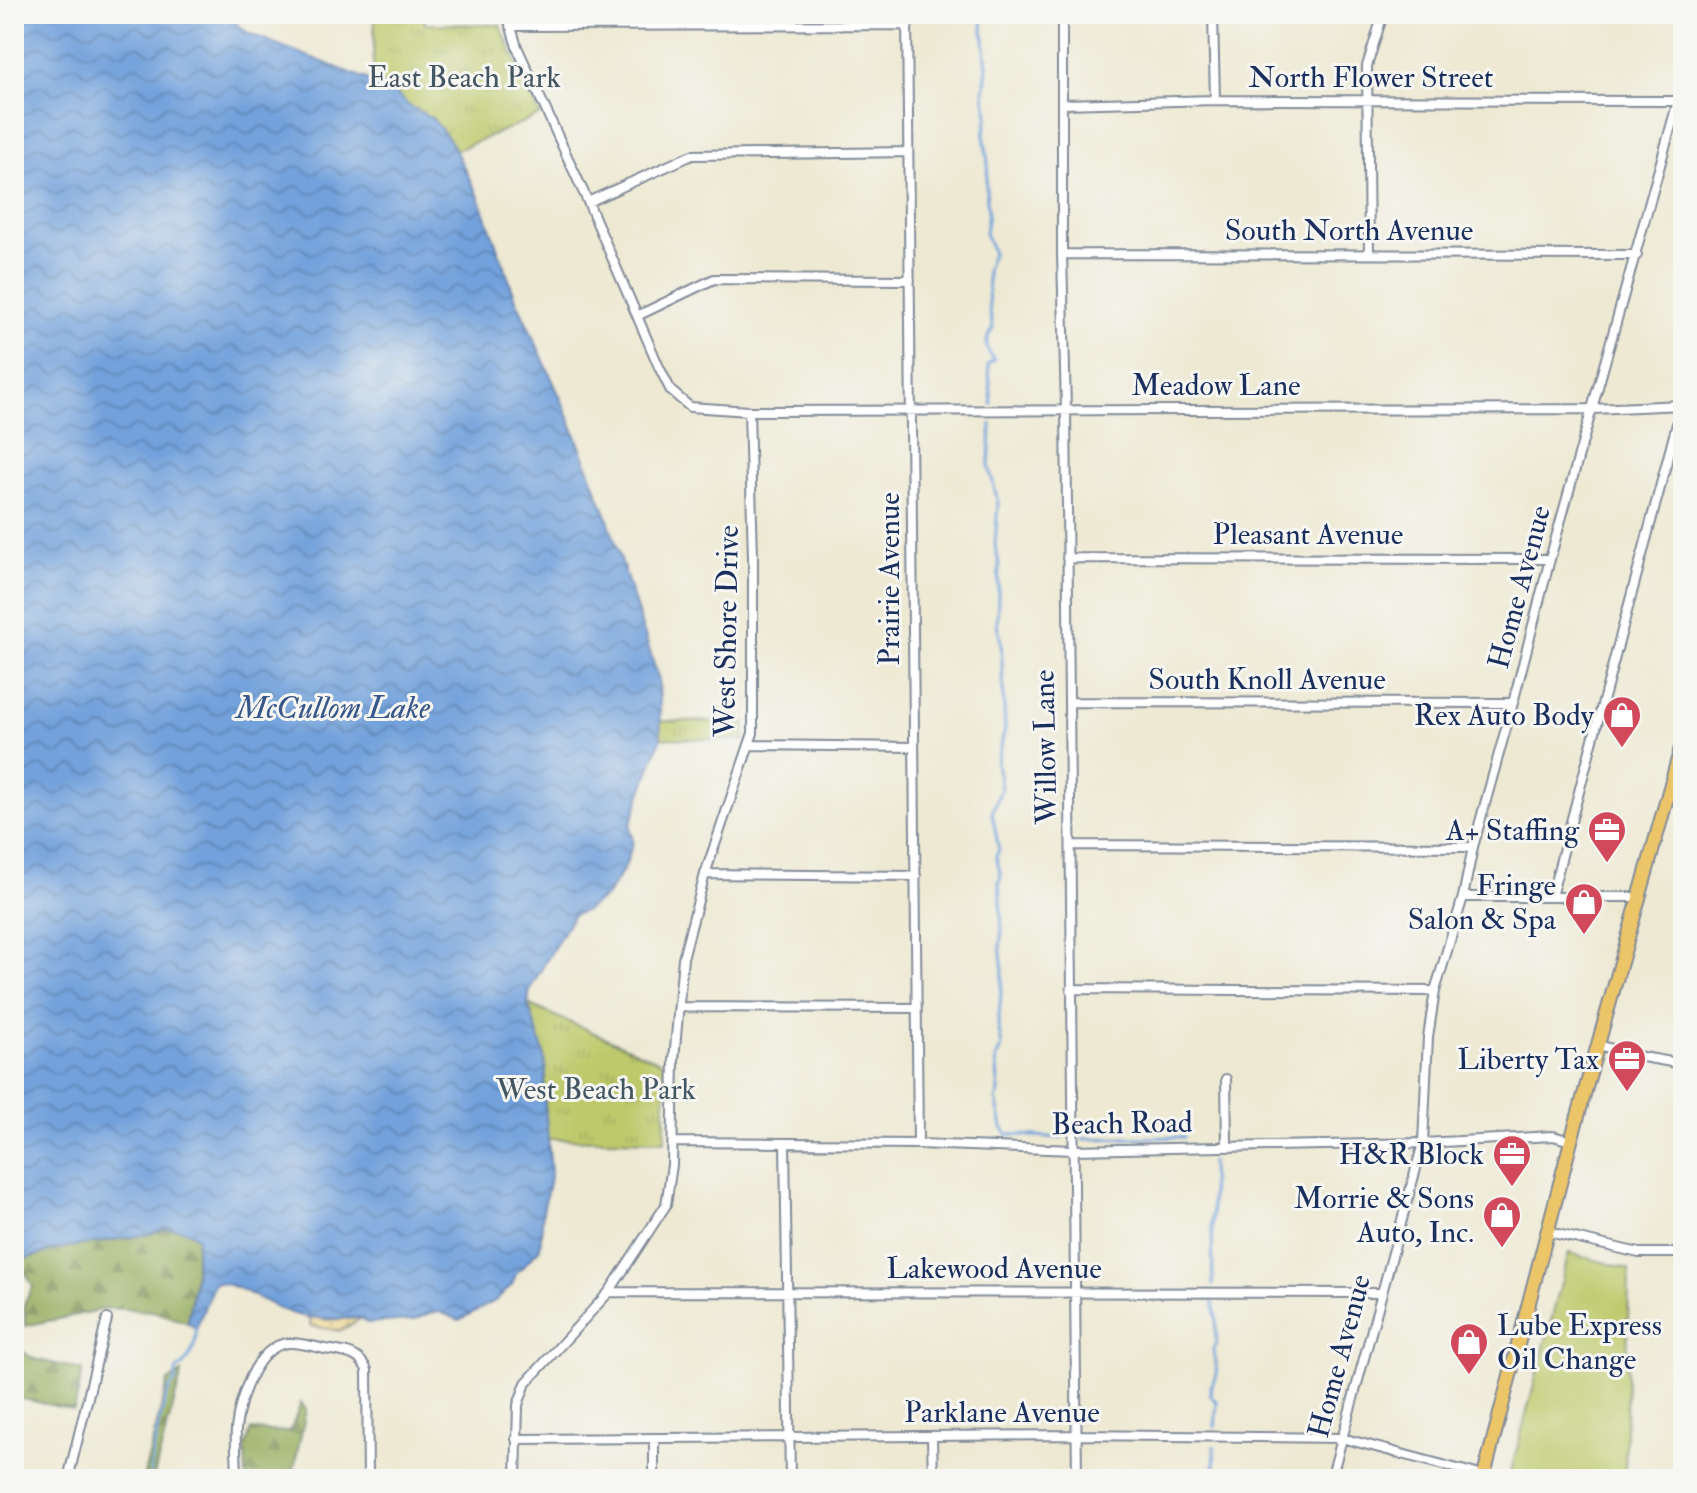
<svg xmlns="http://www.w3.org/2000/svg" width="1697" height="1493" viewBox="0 0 1697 1493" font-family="'IM FELL Double Pica',serif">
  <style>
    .green { fill: #bdc96b; stroke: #6c7c64; stroke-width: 2 }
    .forest { fill: url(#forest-firs); stroke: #586e5e; stroke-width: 2 }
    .sand { fill: url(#sand-dots); stroke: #84847e; stroke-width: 2 }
    .park { fill: url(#park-tufts); stroke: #6c7c64; stroke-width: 2 }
    .water { fill: url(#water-waves); stroke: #46689c; stroke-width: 2 }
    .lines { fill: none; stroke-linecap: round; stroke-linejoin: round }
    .stream { stroke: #72a1db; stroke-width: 3 }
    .minor-casing { stroke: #848c98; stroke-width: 12 }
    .primary-casing { stroke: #848c98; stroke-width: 16 }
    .minor { stroke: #fff; stroke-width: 8 }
    .primary { stroke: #edc569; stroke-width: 12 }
    .labels { text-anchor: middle; stroke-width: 6; stroke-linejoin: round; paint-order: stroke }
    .park-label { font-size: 30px; fill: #445661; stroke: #f6f6f2 }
    .street-label { font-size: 30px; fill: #1b2f5e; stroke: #f6f6f2 }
    .poi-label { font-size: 30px; fill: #1b2f5e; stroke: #f6f6f2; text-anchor: end }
    .water-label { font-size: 32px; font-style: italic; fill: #39578a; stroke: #f6f6f2 }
  </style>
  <defs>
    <pattern id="forest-firs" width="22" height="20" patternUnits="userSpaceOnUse" patternTransform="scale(2)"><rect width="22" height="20" fill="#96ad5f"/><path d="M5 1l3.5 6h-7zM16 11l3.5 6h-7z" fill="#7a8d52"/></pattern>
    <pattern id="sand-dots" width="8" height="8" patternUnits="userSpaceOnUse" patternTransform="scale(2)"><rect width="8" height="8" fill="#eeda9e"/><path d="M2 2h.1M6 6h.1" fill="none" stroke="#ccbb8a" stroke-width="1.8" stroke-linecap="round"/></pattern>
    <pattern id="park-tufts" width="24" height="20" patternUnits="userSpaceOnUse" patternTransform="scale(2)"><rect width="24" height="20" fill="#bdc96b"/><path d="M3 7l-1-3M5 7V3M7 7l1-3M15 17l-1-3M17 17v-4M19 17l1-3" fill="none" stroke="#a2ad5f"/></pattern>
    <pattern id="water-waves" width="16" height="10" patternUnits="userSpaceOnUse" patternTransform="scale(2)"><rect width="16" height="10" fill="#72a1db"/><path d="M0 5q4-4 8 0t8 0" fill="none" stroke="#5d84b5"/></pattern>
  </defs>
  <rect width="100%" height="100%" fill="#f6f6f2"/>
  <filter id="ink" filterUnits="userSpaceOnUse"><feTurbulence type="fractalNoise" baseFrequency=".0125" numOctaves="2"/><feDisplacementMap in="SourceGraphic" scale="16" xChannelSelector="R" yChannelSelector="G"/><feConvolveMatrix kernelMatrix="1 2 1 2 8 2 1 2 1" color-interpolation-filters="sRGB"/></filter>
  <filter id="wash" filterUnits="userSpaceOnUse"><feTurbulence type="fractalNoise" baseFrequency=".006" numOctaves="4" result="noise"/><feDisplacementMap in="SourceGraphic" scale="32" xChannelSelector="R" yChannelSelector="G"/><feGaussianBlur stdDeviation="1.8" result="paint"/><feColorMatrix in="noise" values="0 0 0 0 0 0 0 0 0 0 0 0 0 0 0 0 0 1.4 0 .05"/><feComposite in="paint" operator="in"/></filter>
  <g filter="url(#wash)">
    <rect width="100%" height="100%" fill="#ede9d3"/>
    <path class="green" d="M1569,1253L1629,1269L1625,1479H1509Z"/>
    <path class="forest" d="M160,1229H187L197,1237C197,1266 192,1294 188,1323L153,1311L109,1308L25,1326L24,1304L33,1286L19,1261L57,1249L150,1234Z
      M22,1351L34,1359L83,1370L74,1410L14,1397L18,1361Z
      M182,1373L153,1479H143L168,1381Z
      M301,1403L306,1410L292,1479H246L245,1448L251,1430L290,1432Z"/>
    <path class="sand" d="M302,1315L327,1320L362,1318L340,1331L310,1326L311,1320Z"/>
    <path class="park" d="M375,14H424L425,24L500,25L540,115L457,150L432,118L409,106L390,88L370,78L373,67Z
      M661,721L745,722V740L661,738Z
      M528,1004L665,1064V1141L547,1139L544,1093L546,1071Z"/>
    <path class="water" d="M14,14H232L236,23L248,33L390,88L409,106L432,118L450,140L479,197L516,299L566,410L608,519L659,680L661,738L630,826L633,842L625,867L607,895L585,911L573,915L530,989L528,1004L544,1053L546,1071L544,1093L551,1173L543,1211L540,1248L516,1274L512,1285L495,1301L459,1320L440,1312L430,1313L414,1320L366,1323L362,1318C338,1319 317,1320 294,1314C272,1308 232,1280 214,1283L196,1329L188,1323L195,1279L197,1237C184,1226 165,1226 150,1234L57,1249L14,1262Z"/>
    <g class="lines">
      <path class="stream" d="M985,14L982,22L987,66L984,93L988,115L984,135L988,162L986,187L988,213L985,233L993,253L987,270L989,308L993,328C984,341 985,349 994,360L988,364L992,404
        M991,424L989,466L998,503L995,545L999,564L997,624L1001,642L1005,729L997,762L1001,789L992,813L999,850L996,856L1001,877L999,882L1002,930L1000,945L1003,971L998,1025L1002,1046L996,1059L999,1092L996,1099L1002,1127L1007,1134L1062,1138
        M1082,1139L1184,1137
        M1211,1162L1213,1285
        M1213,1302L1216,1317V1343L1213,1350L1217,1374L1210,1388L1211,1396L1217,1402L1215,1427
        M1214,1446L1215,1479
        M150,1479C151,1459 162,1393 176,1380V1371C190,1362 199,1341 195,1324"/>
    </g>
  </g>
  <g filter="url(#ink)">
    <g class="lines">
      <g class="minor-casing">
        <path id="minor" d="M507,14L517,47L588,202L659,367L671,391L690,407L749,411L1593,409L1683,405
          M907,14L918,1144
          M1062,14V254L1066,409L1077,1479
          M1213,14L1215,100
          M510,26L908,25
          M1063,104L1215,100L1678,101
          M588,202L692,155L908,152
          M1062,254L1637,255
          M1369,254L1367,66L1383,14
          M637,316L714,279L910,280
          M1067,558L1550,559
          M1069,702L1513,703
          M750,745L914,747
          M1071,845L1473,847
          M705,874L916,876
          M1463,897H1638
          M1551,897L1682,405
          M1071,989L1435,991
          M679,1007L917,1008
          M1599,1045L1631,1055L1683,1064
          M1226,1079L1227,1145
          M673,1142L918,1144L1074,1150L1423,1143L1553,1136L1571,1141
          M785,1143L790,1479
          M1549,1232L1639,1253H1683
          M609,1292L1379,1293
          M932,1436L933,1479
          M516,1439L1076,1435L1342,1438L1484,1476
          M170,1477H237
          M68,1479L107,1319
          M237,1479C237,1462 235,1445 236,1429C239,1401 255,1346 288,1343C300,1342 314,1347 325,1349C343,1352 359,1352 367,1370L368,1479
          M516,1479L518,1405L526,1383L609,1292L666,1205L672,1165L674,1060L683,958L705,874L753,733V558L749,411
          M654,1479V1438
          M1331,1479L1423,1143L1428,1037L1435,991L1463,897L1473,847L1513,703L1550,559L1683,83"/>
      </g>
      <g class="primary-casing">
        <path id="primary" d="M1483,1479L1571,1141L1683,741"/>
      </g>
      <use href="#minor" class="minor"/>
      <use href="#primary" class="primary"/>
    </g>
  </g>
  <defs>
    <g id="shop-pin" transform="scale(2)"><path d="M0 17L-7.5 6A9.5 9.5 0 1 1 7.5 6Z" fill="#d1495b" stroke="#f6f6f2"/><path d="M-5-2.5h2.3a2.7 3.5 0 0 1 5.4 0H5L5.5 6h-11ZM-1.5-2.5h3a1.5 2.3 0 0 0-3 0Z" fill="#fff"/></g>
    <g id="office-pin" transform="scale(2)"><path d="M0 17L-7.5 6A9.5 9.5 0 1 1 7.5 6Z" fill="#d1495b" stroke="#f6f6f2"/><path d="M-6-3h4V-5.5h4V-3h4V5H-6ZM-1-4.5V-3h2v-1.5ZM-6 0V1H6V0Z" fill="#fff"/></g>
  </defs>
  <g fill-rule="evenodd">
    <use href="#shop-pin" x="1622" y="715"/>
    <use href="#office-pin" x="1607" y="830"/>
    <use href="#shop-pin" x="1584" y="902"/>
    <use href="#office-pin" x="1627" y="1059"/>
    <use href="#office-pin" x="1512" y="1154"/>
    <use href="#shop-pin" x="1502" y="1215"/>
    <use href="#shop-pin" x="1469" y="1342"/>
  </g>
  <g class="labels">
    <g class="park-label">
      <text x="464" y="87">East Beach Park</text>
      <text x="596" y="1099">West Beach Park</text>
    </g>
    <g class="street-label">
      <text x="1371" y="87">North Flower Street</text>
      <text x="1349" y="240">South North Avenue</text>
      <text x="1216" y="395">Meadow Lane</text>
      <text x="1308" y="544">Pleasant Avenue</text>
      <text transform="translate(889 579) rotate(-90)" y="10">Prairie Avenue</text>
      <text transform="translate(1519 587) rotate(-75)" y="10">Home Avenue</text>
      <text transform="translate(726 631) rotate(-89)" y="10">West Shore Drive</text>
      <text x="1267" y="689">South Knoll Avenue</text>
      <text transform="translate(1045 747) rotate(-91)" y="10">Willow Lane</text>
      <text transform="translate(1122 1123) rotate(-1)" y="10">Beach Road</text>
      <text x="994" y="1278">Lakewood Avenue</text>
      <text transform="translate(1339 1356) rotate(-75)" y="10">Home Avenue</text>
      <text x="1002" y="1422">Parklane Avenue</text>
    </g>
    <g class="poi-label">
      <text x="1594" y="725">Rex Auto Body</text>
      <text x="1579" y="840">A+ Staffing</text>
      <text x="1556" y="895">Fringe<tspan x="1556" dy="34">Salon &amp; Spa</tspan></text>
      <text x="1599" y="1069">Liberty Tax</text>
      <text x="1484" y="1164">H&amp;R Block</text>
      <text x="1474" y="1208">Morrie &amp; Sons<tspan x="1474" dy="34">Auto, Inc.</tspan></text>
      <text x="1497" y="1335" text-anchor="start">Lube Express<tspan x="1497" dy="34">Oil Change</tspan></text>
    </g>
    <g class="water-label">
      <text x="333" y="718">McCullom Lake</text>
    </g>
  </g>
  <rect width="1697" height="1493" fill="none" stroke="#f6f6f2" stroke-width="48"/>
</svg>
